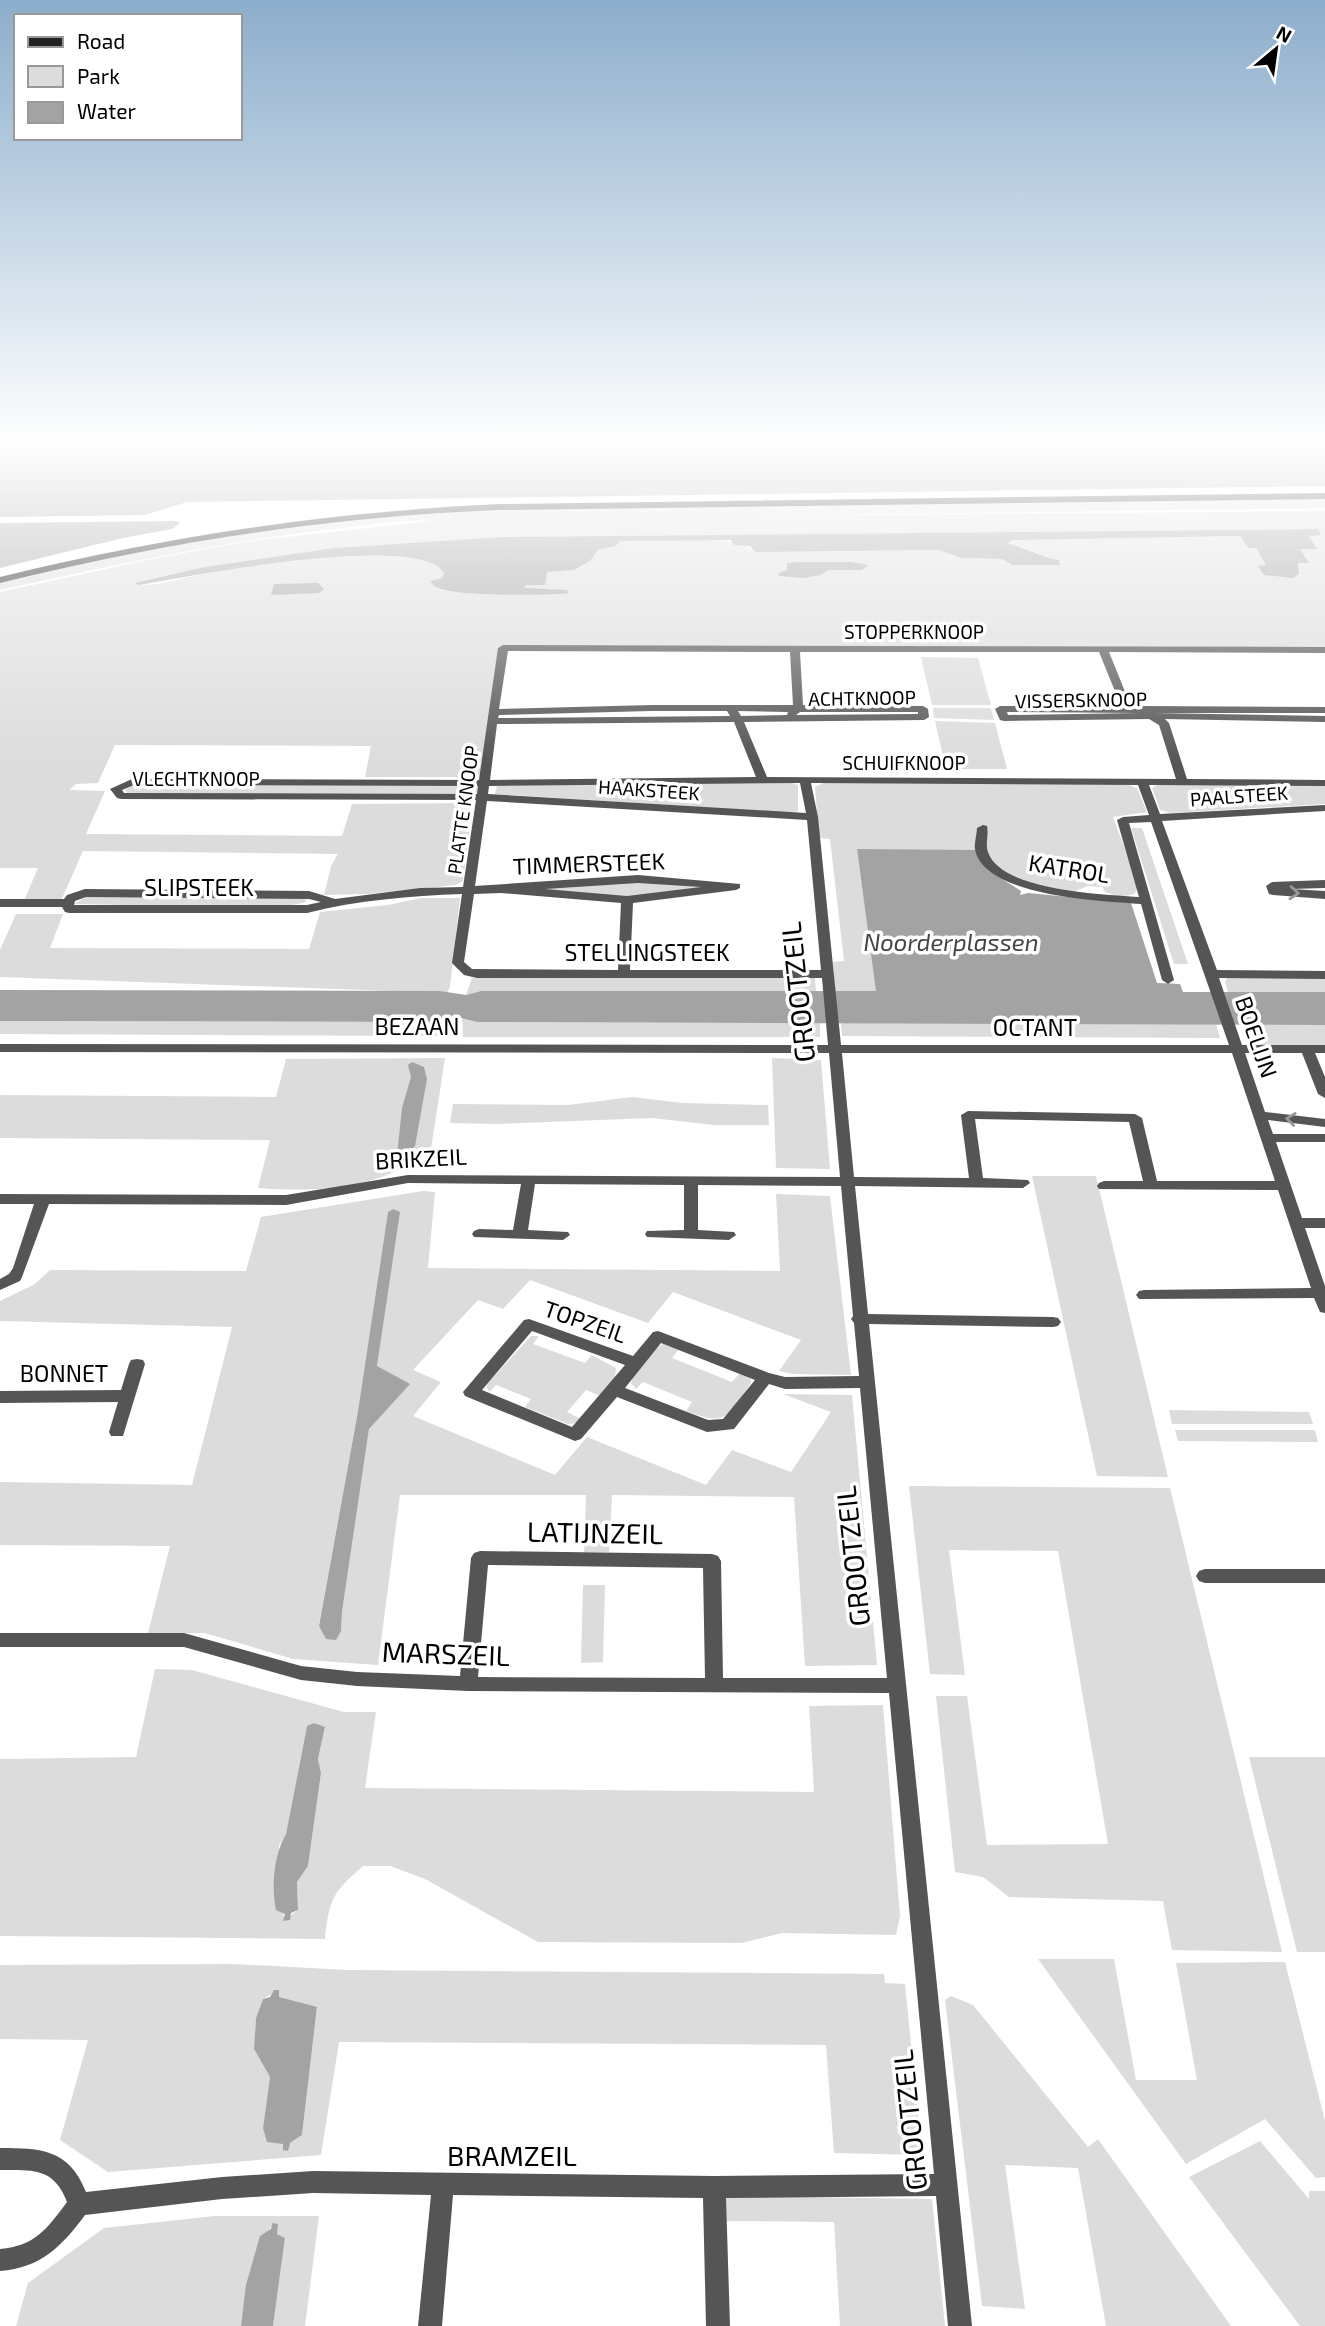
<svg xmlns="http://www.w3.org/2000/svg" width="1325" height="2326" viewBox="0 0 1325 2326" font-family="'Exo 2',sans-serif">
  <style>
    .green { fill: #dcdcdc; fill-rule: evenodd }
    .water { fill: #a3a3a3 }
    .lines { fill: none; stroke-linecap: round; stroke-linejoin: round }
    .street { fill: #555; fill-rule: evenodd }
    .secondary { fill: #222; fill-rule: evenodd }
    .oneway { stroke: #999 }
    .labels { text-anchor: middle; stroke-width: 7; stroke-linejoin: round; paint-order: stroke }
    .far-street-label { font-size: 19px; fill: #000; stroke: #fff }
    .street-label { font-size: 23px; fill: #000; stroke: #fff }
    .water-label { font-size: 24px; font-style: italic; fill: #444; stroke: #fff }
    .near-street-label { font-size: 28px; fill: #000; stroke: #fff }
  </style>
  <rect width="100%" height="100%" fill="#fff"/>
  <path class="green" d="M1325,498V508L748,516L1325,511V648L500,647L481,777H365L371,746L115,745L98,783L76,784L69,790L105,791L86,834L342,836L352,804L470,803L473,804L463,881L456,885L368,894L324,895L331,866L338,854L83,851L60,903H23L38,868H0V592L147,560L244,542L430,521C402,519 370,525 340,528C225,541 113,565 0,590V582L124,552L312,522L496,509ZM1317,529L1320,535H1308L1316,549H1300L1308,563H1298L1264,575L1259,566L1267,565L1256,548H1248L1240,536L1010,540L1007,545C1026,545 1040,557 1059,560L1012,565L1002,559L962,558L938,550L755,552C741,533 647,541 620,541L615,546L598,550L590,561L574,570L547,572L525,585V588L569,592C553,596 451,595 438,589C435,587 433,584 430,581L442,578L444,573C421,536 244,567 204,574C184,577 155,588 136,584L204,567L334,548L501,537Z
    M921,657L978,658L991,705H932Z
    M933,708H991L994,720L934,718Z
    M935,721L995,723L1007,769H946Z
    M788,782L798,785V811L793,813L495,794L497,786Z
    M824,783H1124L1137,788L1147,812L1113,817L1139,887L1134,894C1123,897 1115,897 1104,891L1103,887L1088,886L1075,891L1041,887L998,869L986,850H857L877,991H835L833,962L844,961L830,839L819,838L815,787Z
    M1161,783L1325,786V804L1169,813L1160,810L1152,788Z
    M133,784L471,785L478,787L477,793L472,794H128L125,790Z
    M1131,828H1142L1188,964H1174Z
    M637,882L716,887L622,898L526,889Z
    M86,897H287L305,899L306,902L278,908L74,904Z
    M421,898H460L450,987L447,993L0,977V950L16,914H63L50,948L309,949L320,912L388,905Z
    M472,978H815L816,991H481L466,995Z
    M1227,978H1325V992H1228L1225,982Z
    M454,1016L450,1036L0,1034V1021L432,1022Z
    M462,1016L477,1022L820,1023V1037H463Z
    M841,1023L1216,1024L1220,1038L842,1036Z
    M1242,1024L1325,1025V1045H1257L1255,1040L1247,1039Z
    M445,1058L431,1149C384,1189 317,1193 258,1188L270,1140L0,1138V1095L276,1097L286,1059Z
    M772,1058L821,1060L830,1169L776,1168Z
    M632,1097L683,1103L768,1105L769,1125H713L652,1118L496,1124L450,1123L453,1104L568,1105Z
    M1032,1176H1096L1168,1477L1097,1476Z
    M423,1191L435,1192L428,1268L780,1271L776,1194L830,1196L851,1375L793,1374L779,1371L801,1340L673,1292L648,1323L530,1280L503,1309L478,1300L413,1370L441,1382L413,1416L555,1475L587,1437L706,1485L732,1450L791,1472L831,1412L783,1394L852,1395L877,1665L805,1666L794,1497L612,1495L609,1552H584L586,1495H400L378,1665L293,1659L205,1633H148L170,1546L0,1545V1482L192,1485L232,1327L0,1321V1301L35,1284L50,1270L246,1271L261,1217ZM388,1212H399L377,1367L376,1420L369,1429L342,1612L341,1631L319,1625L358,1411Z
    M531,1336H539L533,1344L585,1363L592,1355L616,1368L615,1378L601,1396L586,1390L567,1412L581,1419L578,1423L568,1424L525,1407L531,1399L496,1385L490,1392L487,1389V1384Z
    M663,1344L679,1349L672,1358L732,1382L740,1373L751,1379V1383C726,1417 729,1427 686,1411L692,1402L643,1382L636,1389L631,1383C634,1370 651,1351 663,1344Z
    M1169,1410L1309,1412L1313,1424H1172Z
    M1175,1430H1315L1318,1442L1178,1441Z
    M909,1486L1170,1488L1282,1952L1172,1950L1163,1901L1009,1897L983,1877L955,1872L936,1696H967L987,1845L1108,1844L1058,1551L949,1550L965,1675L930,1674Z
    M583,1585H605L603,1662L581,1663Z
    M155,1669L192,1670L344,1712H376L365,1788L814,1792L809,1706L883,1705L900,1916L896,1935L782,1933L742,1943L538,1942L425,1879L390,1866H363C333,1892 329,1899 325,1939L0,1936V1759L136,1757ZM307,1726L325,1728L318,1759L321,1773L308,1866L297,1882L298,1910L284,1920L279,1857V1846L286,1834Z
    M1249,1757H1325V1952H1297Z
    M1038,1959H1114L1136,2080H1197L1176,1963L1285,1962L1325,2121V2177L1316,2178L1265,2119L1186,2164Z
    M233,1964L348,1970L884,1974L885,1983L905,1984L922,2155L834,2153L826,2045L339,2042L321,2155L108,2172L60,2140L88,2040L0,2039V1965ZM279,1990L278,1997L317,2008L302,2135L290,2143L263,2128L270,2077L254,2049L256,2018L263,1999Z
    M951,1996L973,2005L1088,2147L1098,2139L1231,2326H1106L1078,2168L1005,2165L1025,2309L982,2306L945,2000Z
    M1260,2141L1309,2199V2191H1325V2326H1300L1189,2177Z
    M726,2196L932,2199L945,2326H840L834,2222L724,2221Z
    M215,2216H319L305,2326H273L285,2238L277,2234L272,2223L244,2309L241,2326H16L28,2283L104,2228Z"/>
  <path class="water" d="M0,440H1325V486L187,502L144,515L0,517Z
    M177,521L180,523L172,529L123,538L0,568V523Z
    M1318,529L1321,535L1309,536L1317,549H1300L1309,563H1298L1299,574L1293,578L1264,575L1258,566L1266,565L1256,548H1248L1240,536L1011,540L1008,544C1025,547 1041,557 1059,560L1060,565H1012L1002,559L962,558L938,550L755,552L750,546L734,545L731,540L621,541L615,546L598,550L590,561L574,570L547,572L545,585H525V588L567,590L569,593C550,596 452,596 438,588C434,587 432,583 430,581L442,578L444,573C418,531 186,577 138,585L135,583L204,567L334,548L501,537Z
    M800,562H851L868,565L862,570H828L821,575L803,578L779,576L778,573L787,570V563Z
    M318,583L324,589L319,593L271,595L274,584Z
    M857,849L976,850L980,860L988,870L1021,891L1020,895L1028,893L1131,903L1157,983L1180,984L1183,992H1325V1025L477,1022L454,1016L432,1022L0,1021V990L440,991L466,995L481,991H876Z
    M412,1062L424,1067L427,1079L415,1146L407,1155H397L402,1108L411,1077L408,1065Z
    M393,1209L400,1212L377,1366L410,1384L369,1429L342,1612L341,1631L336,1640L326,1639L319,1626L358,1411L388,1212Z
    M314,1723L325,1727L318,1759L321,1773L308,1866L297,1882L298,1910L291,1913L290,1920L283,1921L285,1914L276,1910C271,1887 274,1854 286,1834L307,1726Z
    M274,1990H279V1997L317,2007L302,2135L290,2143L288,2151L283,2150V2144L267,2142L263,2128L270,2077L254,2049L256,2018L263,1999L270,1997Z
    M272,2223L278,2224L277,2234L285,2238L273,2326H241L246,2285L260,2236L271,2229Z"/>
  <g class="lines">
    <path class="street" d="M503,645L1325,647V653L1109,652L1128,699L1141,706L1325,707V713H1153L1325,716V722L1165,719L1169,723L1187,779L1325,780V786L1149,785L1160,814L1325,805V811L1162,821L1217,970L1325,971V979L1219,978L1242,1045H1325V1053H1315L1325,1077V1098L1318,1094L1302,1053H1245L1265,1112L1325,1119V1127L1268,1120L1273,1134H1325V1142H1276L1302,1218H1325V1228H1305L1325,1286V1313L1320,1312L1314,1298L1139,1299L1136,1295L1139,1291L1144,1290L1311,1288L1278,1190L1099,1189L1097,1186L1099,1183L1104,1181H1143L1129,1122L975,1119L983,1178L1028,1180L1030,1183L1023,1188L855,1186L868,1314L1053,1317L1058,1318L1061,1322L1058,1326L1053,1327L869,1324L972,2326H948L936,2196L726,2198L730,2326H706L703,2198L453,2195L442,2326H418L431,2195L313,2193L222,2199L85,2215C62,2246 41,2268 0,2271V2249C35,2246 47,2229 67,2202C54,2167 32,2170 0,2170V2148C41,2148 69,2149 86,2192L222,2177L313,2171L714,2176L934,2174L889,1693L468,1691L357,1686L301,1680L184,1647H0V1633H184L301,1666L357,1672L460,1676L471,1558L474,1553L480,1551L712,1554L718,1556L721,1561L723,1678H887L860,1388L785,1389L769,1384L734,1429L707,1432L617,1397L581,1439L575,1441L465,1396L463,1392L524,1320L529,1319L633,1356L653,1332L658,1331L769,1373L785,1377L859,1376L854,1323L851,1319L853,1316L841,1186L698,1185V1230L734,1232L736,1235L729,1240L647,1237L645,1234L647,1231L684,1230V1185L535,1184L528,1230L568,1232L570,1235L563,1240L474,1237L472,1234L474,1231L479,1229L513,1230L521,1184L408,1183L286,1205L49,1204L22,1277L20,1281L0,1290V1279L9,1274L13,1268L34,1204H0V1194L286,1195L408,1175L840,1177L829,1053L0,1052V1044L828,1045L822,978H477L464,975L452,963L462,894C410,896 358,900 307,913H69L65,912L62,907H0V899H64L67,895L85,889L309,891L335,899L420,888L463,887L476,800L121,799L117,798L110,789L132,779L479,780L498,648ZM508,651L790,652L793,705H651L499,709ZM800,652H1099L1119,701L1126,706H1000L995,709L1000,720L1004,721L1149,719L1159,725L1176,779L767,777L744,722L924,720L929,717L928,709L923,706L803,705ZM651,711H727L730,716L498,718L499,715ZM738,711L788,712L787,715L741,716ZM800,712H918V714L796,715ZM1007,712L1137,713H1138L1008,715ZM734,722L756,777L490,780L497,724ZM800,783L806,813L488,794L489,786ZM811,783L1138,785L1149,815L1123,817L1117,820L1139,897C1103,894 1001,891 988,852C985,844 989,834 987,826L983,825L977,828C977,834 974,843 975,849C983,897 1104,901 1141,904L1162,980L1168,984L1174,980L1129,823L1151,822L1229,1045H841L818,817ZM134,785L478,786L477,794L124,793L122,790ZM487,801L807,820L821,970H630L633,903L736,890L740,888V884L638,875L475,886ZM638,883L701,887L627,896L545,889ZM501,893L621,903L618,970L472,969L464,962L474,894ZM86,897L309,899L321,902L307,905H74L75,901ZM842,1053H1232L1275,1181H1157L1142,1118L1135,1114L968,1111L961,1115L969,1178L854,1177ZM532,1331L625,1365L572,1427L482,1390ZM661,1343L755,1380L723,1419L708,1420L625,1388ZM488,1565L703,1568L705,1678L478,1677Z
      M1325,880V888L1291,889L1325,891V899L1273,895L1269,894L1266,886L1272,882Z
      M137,1359L143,1360L145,1364L123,1436H111L109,1432L118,1402L0,1403V1391L121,1390L129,1364L131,1360Z
      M1205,1569H1325V1583H1205L1199,1581L1196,1576L1199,1571Z"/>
    <path class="secondary" d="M1325,493V499L499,510C328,517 166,542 0,583V577C166,536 328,512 499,504Z"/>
  </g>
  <defs><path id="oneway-chevron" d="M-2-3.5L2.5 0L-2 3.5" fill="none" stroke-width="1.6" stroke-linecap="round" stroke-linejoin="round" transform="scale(1.75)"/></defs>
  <g class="oneway">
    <use href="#oneway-chevron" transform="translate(1294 893) rotate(5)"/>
    <use href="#oneway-chevron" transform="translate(1291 1119) rotate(-173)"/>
  </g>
  <linearGradient id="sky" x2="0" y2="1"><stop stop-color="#8cadcc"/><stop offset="0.58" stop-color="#fff"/><stop offset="1" stop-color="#fff" stop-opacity="0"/></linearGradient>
  <rect width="1325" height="765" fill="url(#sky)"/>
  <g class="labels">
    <g class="far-street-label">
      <text x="914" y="639">STOPPERKNOOP</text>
      <text transform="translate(862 698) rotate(-1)" y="7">ACHTKNOOP</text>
      <text transform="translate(1081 700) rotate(-1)" y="7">VISSERSKNOOP</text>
      <text x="904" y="770">SCHUIFKNOOP</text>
      <text x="196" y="786">VLECHTKNOOP</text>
      <text transform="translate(649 790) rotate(4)" y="7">HAAKSTEEK</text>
      <text transform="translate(1239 796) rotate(-4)" y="7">PAALSTEEK</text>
      <text transform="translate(463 810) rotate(-82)" y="7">PLATTE KNOOP</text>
    </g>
    <g class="street-label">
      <text transform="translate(589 864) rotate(-2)" y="8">TIMMERSTEEK</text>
      <text transform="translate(1069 869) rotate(9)" y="8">KATROL</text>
      <text x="199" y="896">SLIPSTEEK</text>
      <text x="647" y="961">STELLINGSTEEK</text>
      <text x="417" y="1035">BEZAAN</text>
      <text x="1035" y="1036">OCTANT</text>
      <text transform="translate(1256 1037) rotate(71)" y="8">BOELIJN</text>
      <text transform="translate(421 1159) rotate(-3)" y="8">BRIKZEIL</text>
      <text transform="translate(585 1322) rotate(19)" y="8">TOPZEIL</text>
      <text x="64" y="1382">BONNET</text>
    </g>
    <g class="water-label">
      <text x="951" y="951">Noorderplassen</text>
    </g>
    <g class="near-street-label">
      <text transform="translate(798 992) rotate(-96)" y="10">GROOTZEIL</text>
      <text transform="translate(595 1533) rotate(1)" y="10">LATIJNZEIL</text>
      <text transform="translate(853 1556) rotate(-96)" y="10">GROOTZEIL</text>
      <text transform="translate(446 1654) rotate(2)" y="10">MARSZEIL</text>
      <text transform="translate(910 2120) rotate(-96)" y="10">GROOTZEIL</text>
      <text x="512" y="2166">BRAMZEIL</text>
    </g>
  </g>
  <rect x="14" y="14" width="228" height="126" fill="#ffffff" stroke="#999999" stroke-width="2"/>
  <rect x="28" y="37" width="35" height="10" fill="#222222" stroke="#999999" stroke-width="2"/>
  <text x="77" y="49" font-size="21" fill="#000000">Road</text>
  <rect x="28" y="66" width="35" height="21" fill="#dcdcdc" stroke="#999999" stroke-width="2"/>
  <text x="77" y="84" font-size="21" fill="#000000">Park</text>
  <rect x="28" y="102" width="35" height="21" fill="#a3a3a3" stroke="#999999" stroke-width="2"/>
  <text x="77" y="119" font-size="21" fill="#000000">Water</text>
  <g transform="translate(1276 49) rotate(29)" stroke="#ffffff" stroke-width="5" paint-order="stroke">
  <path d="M0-5L12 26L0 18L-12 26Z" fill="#000000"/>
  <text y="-10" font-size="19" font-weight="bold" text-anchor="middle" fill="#000000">N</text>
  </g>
</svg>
